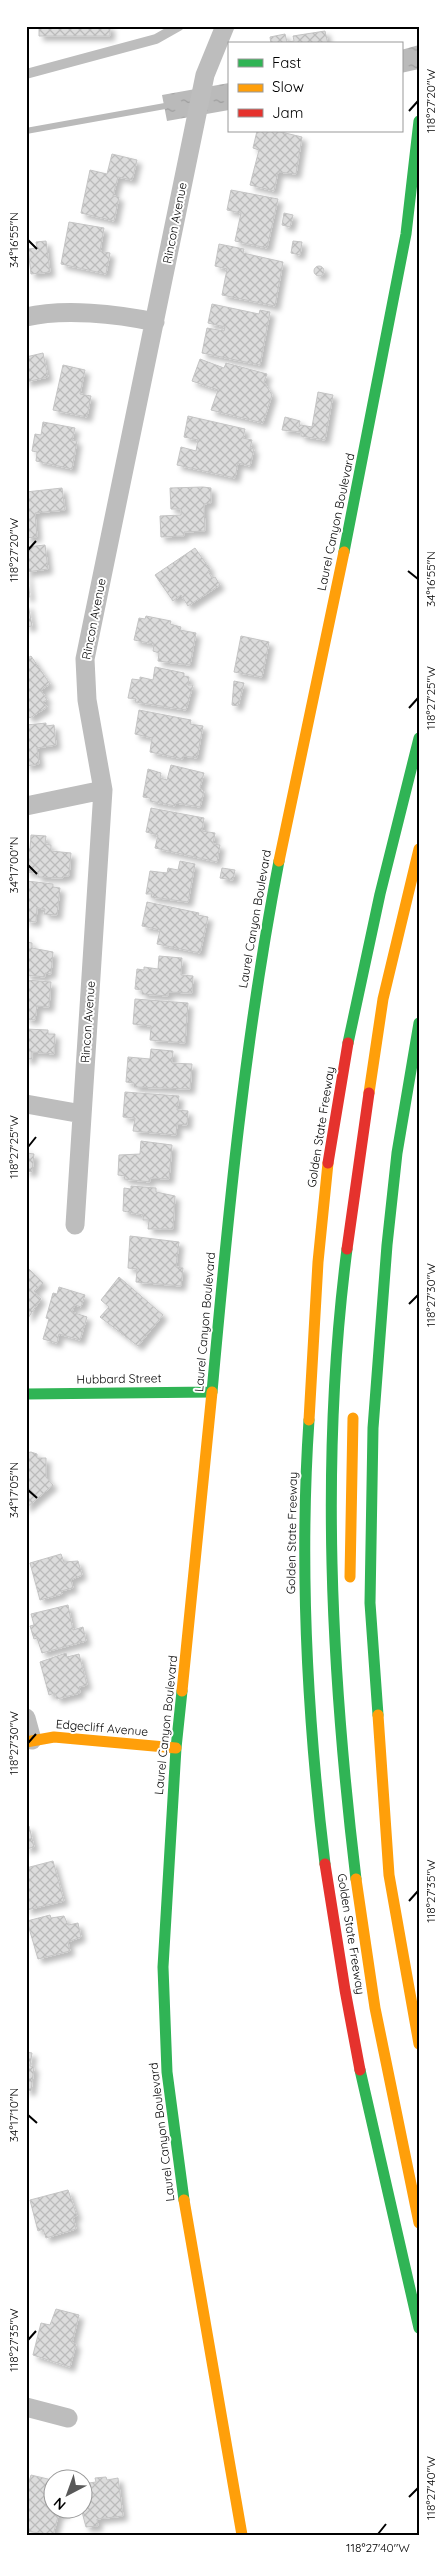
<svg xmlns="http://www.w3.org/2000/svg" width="445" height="2561" viewBox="0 0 445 2561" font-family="Quicksand,sans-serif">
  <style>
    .water { fill: url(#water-ripples) }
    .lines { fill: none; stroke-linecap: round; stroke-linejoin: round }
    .stream { stroke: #bababa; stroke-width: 6 }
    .building { fill: url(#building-cross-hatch); stroke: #c4c4c4; filter: url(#shadow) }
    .lane { stroke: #bdbdbd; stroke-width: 10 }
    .street { stroke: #bdbdbd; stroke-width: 19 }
    .fast { stroke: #30b455; stroke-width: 11 }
    .slow { stroke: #ff9f0a; stroke-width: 11 }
    .jam { stroke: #e5322d; stroke-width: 11 }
    .ticks { fill: none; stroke: #000; stroke-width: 2 }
    .labels { text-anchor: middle; stroke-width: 4; stroke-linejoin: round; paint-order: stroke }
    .street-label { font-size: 12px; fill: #000; stroke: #fff }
    .neatline { fill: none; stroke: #000; stroke-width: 2 }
    .ticks-label { font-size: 12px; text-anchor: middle; fill: #000 }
  </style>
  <defs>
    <pattern id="water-ripples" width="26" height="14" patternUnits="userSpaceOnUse" patternTransform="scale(1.25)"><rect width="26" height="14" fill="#bababa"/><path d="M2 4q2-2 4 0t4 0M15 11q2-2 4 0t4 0" fill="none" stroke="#9e9e9e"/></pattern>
    <pattern id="building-cross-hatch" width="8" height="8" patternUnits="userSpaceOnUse" patternTransform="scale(1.25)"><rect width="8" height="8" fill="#dcdcdc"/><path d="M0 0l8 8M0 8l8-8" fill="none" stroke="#bbb"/></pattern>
    <filter id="shadow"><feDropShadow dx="4.5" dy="4.5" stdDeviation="2.5" flood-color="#0004"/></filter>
  </defs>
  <rect width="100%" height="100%" fill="#fff"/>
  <path class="water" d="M419,45V69L401,73V50Z
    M229,83V110L167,121L162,95Z"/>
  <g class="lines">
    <path class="stream" d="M26,131L165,106"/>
  </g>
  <path class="building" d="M39,26H110V36H39Z
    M325,31L328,44H271L270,37L285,34L287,42L294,41L293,36Z
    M257,131H277L302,137L296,174L278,172L274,191L250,185L259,150L253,148Z
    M112,154L137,160L132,180L118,177L113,196L119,197L114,221L81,213L90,170L107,174Z
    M231,190L278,199L267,248L235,241L241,213L227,210Z
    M284,213L293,215L290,227L282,225Z
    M69,222L104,228L100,251L110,253L106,274L61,264Z
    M46,241L50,272L31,274L28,249L37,248L36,242Z
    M293,241L302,242L300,255L291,253Z
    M219,244L244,249L243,253L283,262L275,306L222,295L227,269L215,266Z
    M314 271a5 5 0 1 1 10 0a5 5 0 1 1-10 0Z
    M212,304L259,314L260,310L270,312L260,365L202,353L207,328L224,331L225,327L208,323Z
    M43,353L48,377L26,382V357Z
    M200,359L224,368L226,363L267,374L264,382L272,395L263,423L211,410L218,390L192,381Z
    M63,365L85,370L80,394L91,396L87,417L53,410Z
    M318,392L333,395L325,440L301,436V432L282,430L285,417L300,421L299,427L301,425L312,427Z
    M188,416L245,429L243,438L252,440L250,448L254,449L250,466L238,463L235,478L177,465L181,447L196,451L198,440L184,437Z
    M43,422L75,428L72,440L77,441L72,469L36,461L37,452L32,451L35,434L41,435Z
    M203,487L211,488V503L204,504L205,531L184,532V536L161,537L160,516L181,515V509H171L170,488Z
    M62,488L65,510L35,513L37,537L26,538V492Z
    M45,545L48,569L27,572L30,597H26V547Z
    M195,548L210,569L208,571L212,578L215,577L220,585L188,606L181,595L173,601L155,575Z
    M28,604L32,626L26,627V605Z
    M146,616L171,621L170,624L181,627L180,630L196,633L190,665L158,661L159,653L153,651L154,644L134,640L139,618L145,619Z
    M241,636L269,642L262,677L234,672Z
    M31,656L50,684L41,690L47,700L43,702L47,707L30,718L26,713V659Z
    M155,667L184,673V676L189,677L188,685H193L186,710L135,702L136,699L128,698L132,679L140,680V677L153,680Z
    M234,681L244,683L238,706L232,705Z
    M139,710L191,720L190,724L203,726L197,758L184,756L183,759L150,752L152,738L135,734Z
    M46,723V726L54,725L56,745L37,748L39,764L26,766V725Z
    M171,765L204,773L200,787L204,791L200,807L176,803L175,806L150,801V798L143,797L148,769L161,773L160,778L167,780Z
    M151,808L204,818L202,831L215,833L213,844L220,845L217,862L155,848L158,835L146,832Z
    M31,835L46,836L45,844L51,845V851L71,853L69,876H63V878L38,877V873L27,872L26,848L30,849Z
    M180,861L195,864L188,902L151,897L152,894H146L150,871L167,873L168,868L178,870Z
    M222,868L235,870L233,880L220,878Z
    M27,881L53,884V887L60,888L57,915L44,914L45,909L37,908L36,922L26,921Z
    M147,902L199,913L198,915L208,917L200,953L157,944L160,930L142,926Z
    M26,933L27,942L32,943V948L53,952L51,974L45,973V977L26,975Z
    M159,956L182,958L181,975L193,976L192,993L168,992V996L142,994V990L135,989L137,969L144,970V967L158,969Z
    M26,980L51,982L49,1007L37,1006L35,1020L26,1019Z
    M135,999L188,1003L185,1043L150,1040L151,1026L133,1024Z
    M26,1029L48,1030V1034H55L54,1054L32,1052V1059H26Z
    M151,1049L173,1051L172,1063L192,1064L190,1089L134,1087V1083L126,1082L128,1057L150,1059Z
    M125,1092L179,1096L177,1110L188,1111L187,1125L177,1124L176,1135L133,1131L135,1118L123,1117Z
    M141,1141L172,1145L169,1179L150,1178V1182L124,1179L125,1176L118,1175L119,1155L140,1154Z
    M26,1147L27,1153L34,1154L32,1172L26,1171Z
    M131,1186L156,1188V1192L175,1196L173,1229H148L149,1220H143V1215L123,1211L124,1188L131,1189Z
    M130,1236L179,1242L176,1267L183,1268L181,1286L136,1282L137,1269L128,1268Z
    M26,1266L43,1283L34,1291L41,1299L28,1318Z
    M119,1277L163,1315L138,1346L100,1317L109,1307L101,1300Z
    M59,1287L85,1295L81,1307L75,1305L72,1312L87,1317L80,1340L59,1334L57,1343L43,1339L49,1319L46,1318L53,1293L57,1294Z
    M31,1452L37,1454V1458H46V1477L53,1485L26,1508V1453Z
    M61,1554L64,1562L78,1561L82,1575L71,1580L73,1588L61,1591L62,1594L40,1600L30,1563Z
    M68,1605L73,1630L83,1627L86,1641L42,1653L37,1638L34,1639L30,1626L34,1625L31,1614Z
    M66,1653L67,1657L79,1654L87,1685L79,1687L80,1693L57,1699L55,1693L49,1695L40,1662Z
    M26,1826H29L34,1847L26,1849Z
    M53,1861L64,1901L27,1910L26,1868Z
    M50,1915L51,1918L64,1916L68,1925L78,1923L81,1937L68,1942L70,1951L38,1959L27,1921Z
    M26,2052L32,2053L30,2066L34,2067L31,2091L26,2090Z
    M68,2190L77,2216L73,2217L76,2229L46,2238L43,2229L38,2231L30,2200Z
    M56,2309L79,2315L72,2343L76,2344L70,2367L33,2355L41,2323L50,2325Z
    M31,2475L52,2480V2508H65L64,2514L59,2513L53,2535L26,2531L29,2502H26V2492Z
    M106,2477L107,2480L118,2478L123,2516L97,2519L98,2526L86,2527L81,2508L82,2484L96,2482L95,2478Z"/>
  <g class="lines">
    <path class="lane" d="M26,74L156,39L179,26"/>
    <path class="street" d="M26,317C64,308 117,314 155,322
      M26,806L103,790
      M26,1104L82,1114
      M75,1225L103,790L87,700L85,659L205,75L225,26
      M26,1718L32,1740
      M26,2407L68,2418"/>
    <path class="fast" d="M344,552L406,234L419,121
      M348,1043L380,894L419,738
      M347,1249C320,1458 331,1670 356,1879
      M212,1392C228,1214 245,1037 279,861
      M26,1394L212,1392
      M309,1420C299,1569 307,1716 325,1864
      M182,1691L176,1748L163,1967L167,2072L184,2200
      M378,1715L370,1603L373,1428L387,1245L397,1153L419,1023
      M360,2070L419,2328"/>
    <path class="slow" d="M279,861L344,552
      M369,1093L383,999L419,849
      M309,1420L318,1262L328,1163
      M350,1577L353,1418
      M182,1691L212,1392
      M378,1715L389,1875L419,2044
      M26,1742L54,1737L176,1748
      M356,1879L375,2008L419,2223
      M184,2200L242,2535"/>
    <path class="jam" d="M328,1163L348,1043
      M347,1249L369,1093
      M325,1864L345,1990L360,2070"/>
  </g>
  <path class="ticks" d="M409,111L418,101M28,240L37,249M28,550L36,541M408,571L418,579M409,708L418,698M28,865L37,874M28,1147L36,1137M409,1304L418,1295M28,1490L37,1498M28,1743L36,1734M409,1901L418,1891M28,2115L37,2123M28,2340L36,2331M409,2497L418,2488M378,2534L386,2524"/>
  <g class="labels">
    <g class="street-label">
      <text transform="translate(175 223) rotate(-79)" y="4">Rincon Avenue</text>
      <text transform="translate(336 522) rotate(-78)" y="4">Laurel Canyon Boulevard</text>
      <text transform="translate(94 619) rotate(-79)" y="4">Rincon Avenue</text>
      <text transform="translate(255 919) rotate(-80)" y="4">Laurel Canyon Boulevard</text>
      <text transform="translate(88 1022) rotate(-86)" y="4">Rincon Avenue</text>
      <text transform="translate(321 1127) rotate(-81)" y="4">Golden State Freeway</text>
      <text transform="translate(205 1322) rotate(-85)" y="4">Laurel Canyon Boulevard</text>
      <text transform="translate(119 1379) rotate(-1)" y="4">Hubbard Street</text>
      <text transform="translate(292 1533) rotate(-89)" y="4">Golden State Freeway</text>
      <text transform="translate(166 1725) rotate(-84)" y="4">Laurel Canyon Boulevard</text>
      <text transform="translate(102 1728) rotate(5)" y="4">Edgecliff Avenue</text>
      <text transform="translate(351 1934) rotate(81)" y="4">Golden State Freeway</text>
      <text transform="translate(162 2132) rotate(-97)" y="4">Laurel Canyon Boulevard</text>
    </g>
  </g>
  <rect width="445" height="2561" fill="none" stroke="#ffffff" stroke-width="55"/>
  <rect x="228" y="42" width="175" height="90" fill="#ffffff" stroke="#999999"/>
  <rect x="238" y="59" width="25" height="8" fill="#30b455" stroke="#999999"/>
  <text x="272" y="68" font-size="15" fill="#000000">Fast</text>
  <rect x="238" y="84" width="25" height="8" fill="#ff9f0a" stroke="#999999"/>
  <text x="272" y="92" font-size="15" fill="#000000">Slow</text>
  <rect x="238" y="109" width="25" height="8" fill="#e5322d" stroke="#999999"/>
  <text x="272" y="118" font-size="15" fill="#000000">Jam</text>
  <g transform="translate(68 2494) rotate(221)"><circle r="24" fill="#ffffff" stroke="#999999"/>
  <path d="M0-4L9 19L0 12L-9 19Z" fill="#595959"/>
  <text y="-8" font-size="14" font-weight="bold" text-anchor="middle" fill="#000000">N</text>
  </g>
  <rect x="28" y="28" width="390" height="2506" class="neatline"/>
  <g class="ticks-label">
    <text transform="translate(431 101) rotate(-90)" y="4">118°27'20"W</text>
    <text transform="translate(14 240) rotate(-90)" y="4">34°16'55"N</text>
    <text transform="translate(14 550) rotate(-90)" y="4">118°27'20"W</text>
    <text transform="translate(431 579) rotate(-90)" y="4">34°16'55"N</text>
    <text transform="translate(431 698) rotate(-90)" y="4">118°27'25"W</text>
    <text transform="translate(14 865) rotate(-90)" y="4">34°17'00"N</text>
    <text transform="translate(14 1147) rotate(-90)" y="4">118°27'25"W</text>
    <text transform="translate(431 1295) rotate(-90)" y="4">118°27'30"W</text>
    <text transform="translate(14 1490) rotate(-90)" y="4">34°17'05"N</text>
    <text transform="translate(14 1743) rotate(-90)" y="4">118°27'30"W</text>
    <text transform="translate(431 1891) rotate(-90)" y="4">118°27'35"W</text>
    <text transform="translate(14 2115) rotate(-90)" y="4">34°17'10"N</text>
    <text transform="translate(14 2340) rotate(-90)" y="4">118°27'35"W</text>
    <text transform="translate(431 2488) rotate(-90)" y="4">118°27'40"W</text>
    <text x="378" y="2552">118°27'40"W</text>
  </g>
</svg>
